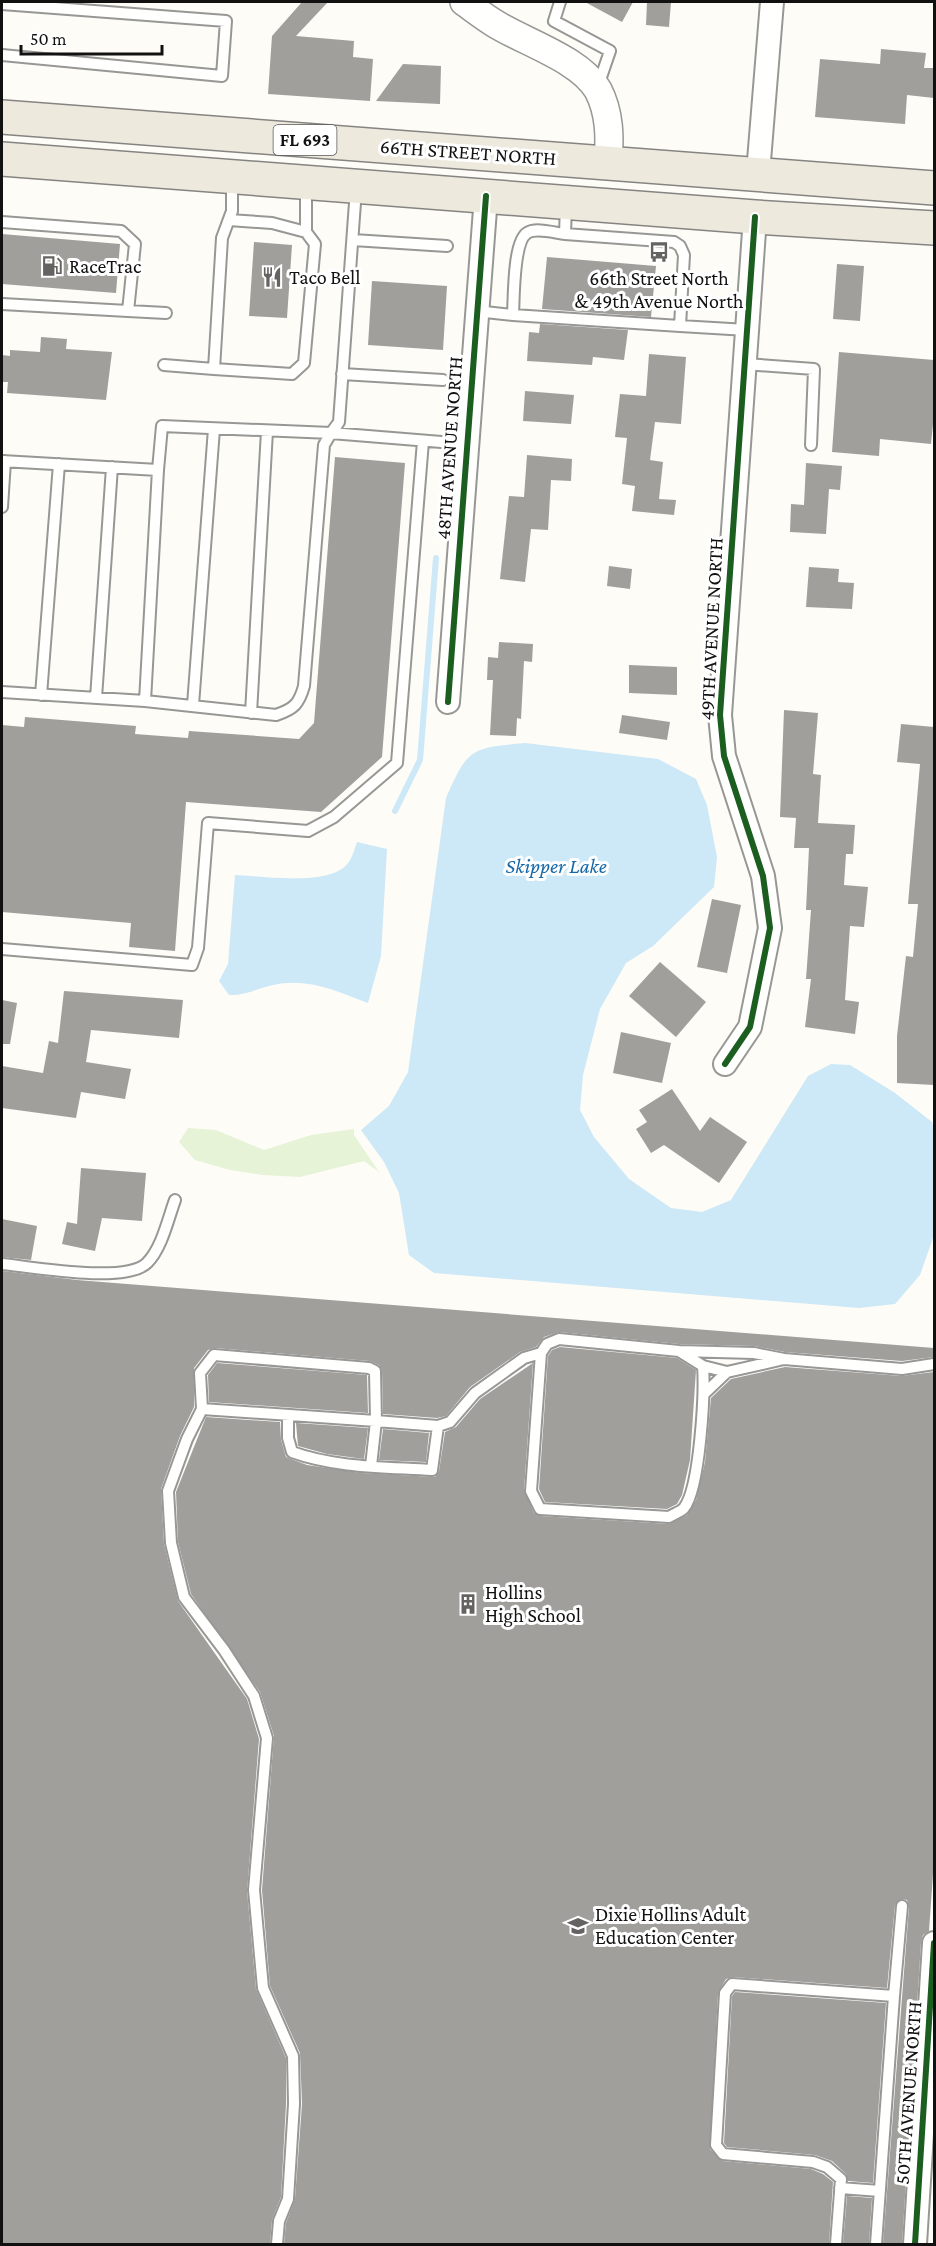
<svg xmlns="http://www.w3.org/2000/svg" width="936" height="2246" viewBox="0 0 936 2246" font-family="'Crimson Pro',serif">
  <style>
    .green { fill: #e7f3d7 }
    .water { fill: #cde8f7 }
    .lines { fill: none; stroke-linecap: round; stroke-linejoin: round }
    .stream { stroke: #cde8f7; stroke-width: 6 }
    .building { fill: #a19f9c }
    .service-casing { stroke: #979795; stroke-width: 14 }
    .minor-casing { stroke: #979795; stroke-width: 26 }
    .tertiary-casing { stroke: #979795; stroke-width: 30 }
    .primary-casing { stroke: #858482; stroke-width: 36 }
    .service { stroke: #fffffe; stroke-width: 10 }
    .minor { stroke: #fffffe; stroke-width: 22 }
    .tertiary { stroke: #fffffe; stroke-width: 27 }
    .primary { stroke: #ede9dc; stroke-width: 33 }
    .cycleway-casing { stroke: #fff; stroke-width: 10 }
    .cycleway { stroke: #1b5e20; stroke-width: 6 }
    .labels { text-anchor: middle; stroke-width: 6; stroke-linejoin: round; paint-order: stroke }
    .shield { fill: #fff; stroke: #585858; stroke-width: 1.5 }
    .shield-label { font-size: 18px; font-weight: bold; fill: #111 }
    .street-label { font-size: 20px; fill: #111; stroke: #fff }
    .poi-label { font-size: 20px; fill: #111; stroke: #fff; text-anchor: start }
    .water-label { font-size: 21px; font-style: italic; fill: #1768a6; stroke: #fff }
  </style>
  <rect width="100%" height="100%" fill="#fdfcf7"/>
  <path class="green" d="M188,1128L216,1130L264,1150L311,1135L354,1129V1135L379,1172L364,1161L300,1177L262,1175L230,1170L195,1160L179,1142Z"/>
  <path class="water" d="M525,743L658,759L696,779L707,805L717,857L714,887L653,946L626,963L600,1009L583,1075L580,1110L594,1137L629,1179L671,1208L702,1212L731,1200L808,1076L831,1064L850,1065L895,1093L932,1122L934,1130V1235L920,1275L895,1304L859,1308L434,1273L409,1255L399,1193L384,1162L361,1130L389,1106L408,1072L446,798C468,747 472,748 525,743Z
    M357,842L387,849L381,956L368,1003C337,991 307,977 273,985C258,988 244,996 229,995L219,981L228,964L235,875C262,876 331,887 348,863C352,858 355,848 357,842Z"/>
  <g class="lines">
    <path class="stream" d="M395,811L420,760L436,558"/>
  </g>
  <path class="building" d="M302,2H328L296,36L354,41L353,57L373,59L370,101L268,94L272,36Z
    M585,2H633L622,22Z
    M647,2H671L669,27L646,25Z
    M881,49L926,53L924,68H934V98L907,95L905,124L815,117L820,59L880,64Z
    M403,64L441,66L440,104L376,101Z
    M2,234L120,244L116,293L2,284Z
    M254,242L292,245L287,318L249,316Z
    M547,257L656,266L651,317L542,309Z
    M837,264L864,266L860,321L833,319Z
    M372,281L447,286L443,350L368,345Z
    M540,324L628,330L624,360L593,357L592,365L527,361L529,332L539,333Z
    M41,337L67,339L66,349L112,352L106,400L7,393L8,382H2V355L10,356V350L40,352Z
    M839,352L934,360V414L931,444L880,439L879,456L832,452Z
    M649,354L686,357L681,424L655,422L650,460L663,462L659,499L676,500L674,515L632,511L635,486L622,484L627,438L615,437L620,394L646,396Z
    M525,391L574,395L571,424L523,421Z
    M527,455L572,459L571,481L551,480L548,530L531,529L525,582L500,579L509,496L524,497Z
    M335,457L405,463L382,757L321,812L186,802L175,951L129,947L131,923L2,912V725L24,727L25,717L136,726L135,734L188,738L189,731L299,739L314,723Z
    M806,463L842,466L840,490L829,489L826,534L790,532L791,504L804,505Z
    M609,566L632,569L630,589L607,586Z
    M809,567L839,569L838,582L854,583L852,609L806,607Z
    M499,642L533,644L532,662L524,661L521,719L517,718L516,736L490,735L493,680H487L488,657L498,658Z
    M629,665L677,667V695L629,693Z
    M784,710L818,713L813,774L821,775L818,823L855,825L853,854H846L844,885L868,887L864,927L850,926L845,1000L859,1002L855,1034L805,1027L811,979H806L811,910H806L809,848H794L796,818L780,817Z
    M622,715L670,722L667,740L619,733Z
    M901,724L934,727V1085L897,1083V1036L906,956L913,957L918,904H908L920,764L897,762Z
    M712,899L741,905L727,973L697,967Z
    M660,962L706,1002L676,1037L629,996Z
    M64,991L183,1000L179,1038L91,1030L86,1062L131,1069L125,1099L81,1092L76,1118L2,1108V1066L43,1073L49,1041L58,1043Z
    M2,1000L17,1003L10,1044H2Z
    M621,1032L671,1043L662,1083L613,1073Z
    M672,1089L700,1131L710,1117L747,1142L719,1183L664,1145L651,1153L636,1129L647,1122L639,1110Z
    M81,1168L146,1173L142,1221L102,1218L95,1251L62,1244L67,1222L77,1224Z
    M2,1219L37,1226L31,1260L2,1257Z
    M2,1271L77,1280L934,1348V1357L902,1361L785,1352L754,1346L679,1344L559,1332L544,1337L536,1347L520,1352L470,1387L446,1416L437,1418L383,1414L382,1370L379,1365L370,1361L215,1348L208,1350L194,1368V1407L180,1436L161,1489L164,1544L178,1601L247,1699L259,1739L247,1891L256,1989L286,2058V2104L281,2197L272,2220L270,2244H2Z
    M560,1347L677,1358L696,1370L690,1460L682,1495L677,1504L667,1509L545,1502L539,1489L548,1356L552,1350Z
    M217,1363L367,1375L368,1413L209,1402L208,1375Z
    M533,1363L524,1490L534,1513L540,1516L669,1524L687,1515L696,1500L705,1462L711,1398L731,1379L785,1367L901,1376L934,1372V1860L929,1931L923,1935L921,1942L902,2244H883L909,1907L907,1900L902,1899L895,1905L887,1988L733,1977L726,1979L718,1993L710,2149L722,2161L811,2169L823,2174L833,2182L829,2244H284L286,2223L295,2199L302,2104L300,2053L270,1986L262,1890L274,1736L260,1692L191,1594L178,1542L176,1492L206,1417L280,1422L281,1440L286,1457L307,1465L361,1473L435,1477L439,1471L445,1432L456,1427L480,1399Z
    M296,1423L368,1428L364,1459L327,1454L298,1446Z
    M383,1429L429,1433L426,1462L379,1460Z
    M735,1992L886,2003L873,2183L848,2181L846,2174L832,2161L815,2155L727,2147L724,2143L732,1996Z
    M847,2196L872,2198L869,2244H843Z"/>
  <g class="lines">
    <g class="service-casing">
      <path id="service" d="M560,2L554,21L610,51L598,86
        M2,4L226,21L222,76L2,55
        M356,189L339,422L331,433L466,444
        M566,205L565,234L674,242L680,246L684,255L680,326L747,330
        M229,220L272,223L306,232
        M2,222L121,231L135,244L128,311L166,313
        M565,234C555,233 536,227 527,233C513,242 514,298 513,315L680,326
        M353,240L447,246
        M2,304L128,311
        M476,311L513,315
        M745,364L814,369L811,445
        M164,365L214,369L222,238L232,211V181
        M214,369L292,374L304,363L315,244L306,232V185
        M342,374L443,380
        M2,461L158,470L162,426L331,433L324,445L304,686C299,704 294,709 276,715L145,701
        M2,507L5,461
        M2,692L145,701L158,470
        M41,695L59,464
        M96,698L112,467
        M193,705L214,429
        M251,713L267,431
        M2,949L192,965L198,948L208,823L308,831L334,817L397,763L423,441
        M2,1264C32,1267 125,1284 147,1263C162,1248 168,1219 175,1200
        M679,1351L703,1366C705,1393 700,1488 684,1508C681,1512 673,1514 669,1517L540,1509L531,1491L541,1353L547,1344L559,1339L679,1351L754,1353L784,1359L727,1372L705,1393
        M784,1359L902,1369L934,1364
        M703,1366L727,1372
        M202,1409L376,1421L371,1466
        M288,1415V1438L292,1452C336,1468 386,1467 432,1470L438,1426
        M894,1996L902,1906
        M840,2188L880,2191
        M277,2244L279,2221L288,2199L294,2104L293,2056L263,1988L254,1890L267,1738L254,1696L224,1650L184,1597L171,1543L168,1491L187,1439L202,1409L200,1373L214,1355L369,1368L375,1371L376,1421L438,1426L450,1422L475,1393L524,1358L541,1353
        M836,2244L841,2179L827,2167L813,2162L723,2154L716,2145L725,1993L732,1984L894,1996L876,2244"/>
    </g>
    <g class="minor-casing">
      <path id="minor" d="M758,173L772,2
        M448,702L486,196
        M725,1064L750,1027L770,928L763,876L724,756L720,715L755,217
        M915,2244L934,1943"/>
    </g>
    <g class="tertiary-casing">
      <path id="tertiary" d="M464,2C474,9 483,16 494,23C524,42 580,59 598,90C610,113 610,138 608,162"/>
    </g>
    <g class="primary-casing">
      <path id="primary" d="M2,117L934,188
        M2,159L755,217L934,228"/>
    </g>
    <use href="#service" class="service"/>
    <use href="#minor" class="minor"/>
    <use href="#tertiary" class="tertiary"/>
    <use href="#primary" class="primary"/>
    <g class="cycleway-casing">
      <path id="cycleway" d="M448,702L486,196
        M725,1064L750,1027L770,928L763,876L724,756L720,715L755,217
        M915,2244L934,1943"/>
    </g>
    <use href="#cycleway" class="cycleway"/>
  </g>
  <defs>
    <g id="bus-bare" transform="scale(1.62)"><path d="M-5-6H5V4H4V6H2V4H-2V6H-4V4H-5ZM-3.5-4V0h7V-4ZM-3.5 1.2v1.5H-2V1.2ZM2 1.2v1.5H3.5V1.2Z" fill="#646362" stroke="#fff" stroke-width="2.5" paint-order="stroke"/></g>
    <g id="fuel-bare" transform="scale(1.62)"><path d="M-5.5-6h7V0h2V4h1.3V-2.5L3-4.5l.8-.8L6-3V5H2.5V1h-1V6h-7ZM-4.2-4.7v3.2H.2V-4.7Z" fill="#646362" stroke="#fff" stroke-width="2.5" paint-order="stroke"/></g>
    <g id="restaurant-bare" transform="scale(1.62)"><path d="M-5-6h1v4h1v-4h1v4h1v-4h1v5L-1.5 .5V6h-2V.5L-5-1ZM5-6V6H3V1.5H1.5Q1.5-4 5-6Z" fill="#646362" stroke="#fff" stroke-width="2.5" paint-order="stroke"/></g>
    <g id="building-bare" transform="scale(1.62)"><path d="M-4-6H4V6H1V3H-1V6H-4ZM-2.5-4.3h1.7v1.8h-1.7ZM.8-4.3h1.7v1.8H.8ZM-2.5-1h1.7V.8h-1.7ZM.8-1h1.7V.8H.8Z" fill="#646362" stroke="#fff" stroke-width="2.5" paint-order="stroke"/></g>
    <g id="school-bare" transform="scale(1.62)"><path d="M0-5L7-2L0 1L-7-2ZM-4 1L0 2.5L4 1V4Q0 6-4 4Z" fill="#646362" stroke="#fff" stroke-width="2.5" paint-order="stroke"/></g>
  </defs>
  <g fill-rule="evenodd">
    <use href="#bus-bare" x="659" y="252"/>
    <use href="#fuel-bare" x="52" y="266"/>
    <use href="#restaurant-bare" x="272" y="277"/>
    <use href="#building-bare" x="468" y="1604"/>
    <use href="#school-bare" x="578" y="1926"/>
  </g>
  <g class="labels">
    <rect class="shield" x="273.5" y="125" width="63" height="30" rx="4.5"/>
    <g class="shield-label">
      <text x="305" y="146">FL 693</text>
    </g>
    <g class="street-label">
      <text transform="translate(468 152) rotate(4)" y="7">66TH STREET NORTH</text>
      <text transform="translate(449 448) rotate(-86)" y="7">48TH AVENUE NORTH</text>
      <text transform="translate(711 629) rotate(-87)" y="7">49TH AVENUE NORTH</text>
      <text transform="translate(908 2093) rotate(-86)" y="7">50TH AVENUE NORTH</text>
    </g>
    <g class="poi-label">
      <text x="69" y="273">RaceTrac</text>
      <text x="289" y="284">Taco Bell</text>
      <text x="659" y="285" text-anchor="middle">66th Street North<tspan x="659" dy="23">&amp; 49th Avenue North</tspan></text>
      <text x="485" y="1599">Hollins<tspan x="485" dy="23">High School</tspan></text>
      <text x="595" y="1921">Dixie Hollins Adult<tspan x="595" dy="23">Education Center</tspan></text>
    </g>
    <g class="water-label">
      <text x="556" y="873">Skipper Lake</text>
    </g>
  </g>
  <rect width="936" height="2246" fill="none" stroke="#111111" stroke-width="6"/>
  <path d="M21 45v9h141v-9" fill="none" stroke="#111111" stroke-width="3"/>
  <text x="30" y="45" font-size="18" fill="#111111" stroke="#ffffff" stroke-width="4.5" paint-order="stroke">50 m</text>
</svg>
